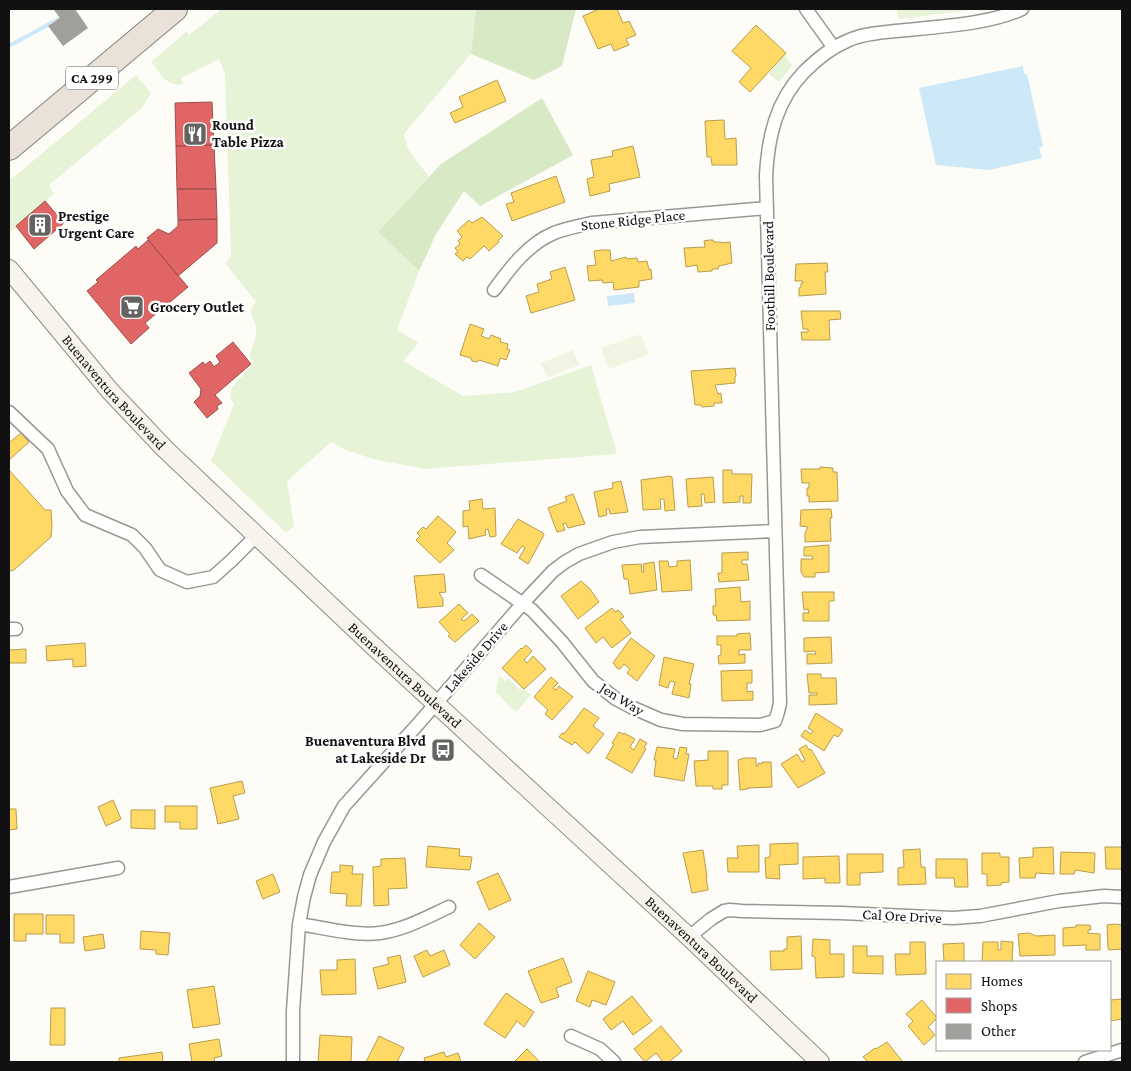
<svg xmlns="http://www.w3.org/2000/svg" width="1131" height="1071" viewBox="0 0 1131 1071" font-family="'Crimson Pro',serif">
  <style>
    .green { fill: #e7f3d7 }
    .forest { fill: #d8eac5 }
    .pitch { fill: #f0f6e1 }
    .water { fill: #cde8f7 }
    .homes { fill: #ffd966; stroke: #b89d4c }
    .shops { fill: #e06666; stroke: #a24c4c }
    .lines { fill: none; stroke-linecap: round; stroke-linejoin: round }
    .stream { stroke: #cde8f7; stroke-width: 4 }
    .building { fill: #a19f9c }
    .street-casing { stroke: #979795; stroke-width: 15 }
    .secondary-casing { stroke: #8e8d8b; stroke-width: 20 }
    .highway-casing { stroke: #858482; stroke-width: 26 }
    .street { stroke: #fffffe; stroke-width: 12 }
    .secondary { stroke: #f6f4eb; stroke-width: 18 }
    .highway { stroke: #eae1d8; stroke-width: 24 }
    .labels { text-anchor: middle; stroke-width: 5; stroke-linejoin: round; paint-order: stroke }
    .shield { fill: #fff; stroke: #585858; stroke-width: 1 }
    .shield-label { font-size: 14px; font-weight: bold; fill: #111 }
    .poi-label { font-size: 15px; font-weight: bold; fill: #111; stroke: #fff; text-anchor: start }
    .street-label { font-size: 15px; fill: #111; stroke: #fff }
  </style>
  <rect width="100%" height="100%" fill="#fdfcf7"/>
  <path class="green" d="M222,9H476L471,54L404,134L408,149L429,177L378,232L419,271L397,330L418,343L403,361L463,396L515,392L591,365L617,454L425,469L373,459L346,450L331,442L287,481L294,526L286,533L211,461L234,404L230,399L232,387L253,364L249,355C253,347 257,336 256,327C254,315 245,315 256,302L226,264L231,256L225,74L219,59L181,78L183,84C167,88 160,73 151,62L186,32L189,35Z
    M896,9H978L900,19Z
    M784,53L792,66L779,82L769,74Z
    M136,75L151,93L142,108L49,185L54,194L16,226L17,228L9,232V181Z
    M499,675L505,681L508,678L520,690L522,687L531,695L517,711L512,709L496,692Z"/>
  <path class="forest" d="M476,9H576L562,66L534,80L471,54Z
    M542,98L573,155L480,206L464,191L436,234L419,271L378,232L441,164Z"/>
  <path class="pitch" d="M641,334L648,355L609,369L601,348Z
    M573,350L579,365L547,378L541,363Z"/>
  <path class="water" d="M1023,66L1024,74H1027L1043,146L1039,148L1042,158L989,170L936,165L919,88Z
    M634,293L635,303L608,306L607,296Z"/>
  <path class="homes" d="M599,9H617L623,23L629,21L636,35L626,39L629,45L614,51L611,44L598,49L583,16Z
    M756,25L786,53L750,92L739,82L751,68L732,51Z
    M497,80L506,101L455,123L450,113L463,107L459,97Z
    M724,120L725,139L736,138L737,165H712L711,157H707L705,121Z
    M633,146L640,177L609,184L610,191L590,196L587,179L594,177L591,160L613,156L612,151Z
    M556,176L565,202L512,221L506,204L514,202L511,193Z
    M482,217L503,236L498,240L499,242L489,251L484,246L470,259L467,257L463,261L455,254L458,252L455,248L460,244L458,241L462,237L457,231L469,220L472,223Z
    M709,240H713L714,242H721V243L730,242L732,263L719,266L718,269H712V271L698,272L697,265L686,267L684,248L705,247L704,241Z
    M602,250H610L611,261L626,257L627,259L637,258L638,262L647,261L649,270L651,269L652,279L639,281V287L614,290L613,282L603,283L602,280L589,281L587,266L596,265L594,251Z
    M827,263L828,272H825L826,294L799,296V288L801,287V283H803V281H795L796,264Z
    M565,267L575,300L531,313L526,296L539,292L537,284L552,279L550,272Z
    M801,311H840L841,319L829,320L830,340H802L801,332H808V329H803Z
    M470,324L484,329L481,336L489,339L491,335L501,339L500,342L508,344L507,349L510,350L506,360L500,358L498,366L479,360L477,362L472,361L471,358L460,355Z
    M735,368L736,376L735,377V383L715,385L718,394L721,393L722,403H714V406L702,407L701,405H695L691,371Z
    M21,433L29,442L9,460V443Z
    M820,467L833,468V472H837L838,501L809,502V496H807V488H809V483H802L801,469H820Z
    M9,470L45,510H51L52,526L51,537L14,570L9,571V529L10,528L9,526Z
    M723,470H732V474H752L751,503H743V496H740V502L723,503Z
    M670,476L672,477L675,510L665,511L664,499H660L661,509L643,510L641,480Z
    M713,477L715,502L705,503L704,494H701L702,506L688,507L686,479Z
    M621,481L628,512L610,514L609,509H606L607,515L599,517L594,492L613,488L612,483Z
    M573,494L585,524L568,528L566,523L563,524L565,530L557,532L548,508L567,501L565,497Z
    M482,499L483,509L495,508L496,536L490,537L488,529L485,530L486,535L469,539L468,526L463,527V511L470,510L469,501Z
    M831,509L832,518H830L831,541L805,542V533L808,527L800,526L801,510Z
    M438,516L456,532L447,543L454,550L440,563L416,540L420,536L417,533L423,527L426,529Z
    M518,519L543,533L544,535L528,564L519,558L525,548L522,546L517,553L501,544Z
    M829,545V572L815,573V577H804L801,572V559H813L812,556H804V547Z
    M748,552V560H742V564H747L749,580L719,582L718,573H722V553Z
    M690,560L692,590L662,592L659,561H668L669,567L677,566V561Z
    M654,562L657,590L630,594L628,579H624L622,565L641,564L642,572H644L643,564Z
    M444,574L446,592L439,593L443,599V606L418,608L414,576Z
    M581,581L590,589L599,602L578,619L561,596Z
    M740,587L741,602L750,601V620L717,621L716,615H713V606H716L715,589Z
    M802,592H834V601H829V621H803V613H809L808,609L804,610Z
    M459,604L468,613L461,619L464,621L472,614L479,621L455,642L448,636L450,634L439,622Z
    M612,608L615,612L618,610L621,613L624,617L620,619L631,633L612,648L603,637L596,643L585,628Z
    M750,633L751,650H739V655L745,654V663L719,664L718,656L721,655V645H717V636H737V634Z
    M831,637L832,663L807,664V654H816L815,651L804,652V638Z
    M631,638L655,656L637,681L627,673L630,669L624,664L620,669L617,668L613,663Z
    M85,643L86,666L73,667V659L47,661L46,646Z
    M526,645L532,651L524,660L527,663L533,656L546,669L524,689L502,668L521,648L522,649Z
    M26,649V663H9V650Z
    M664,657L694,664L689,684H691L689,698L672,694L675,682L670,681L668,688L659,685Z
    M752,670V683H747V692L753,691V700L722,701L721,671Z
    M807,674H821V678H836L837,704L809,705V695H817V693H809Z
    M551,677L558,683L553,688L556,690L559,686L573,697L552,720L545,714L548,710L534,697Z
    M584,708L599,718L593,726L604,734L588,754L575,742L572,745L559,737L562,733L564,734Z
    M816,713L843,730L838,737L834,735L824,751L801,736L805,730L811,734L813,731L808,728Z
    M619,732L623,734L624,733L635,739L630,747L634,750L640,739L647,743L644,748L646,749L632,773L606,758L614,744L612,743Z
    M806,745L809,750L811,749L825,773L798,788L781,764L797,754L802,762L805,760L799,749Z
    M657,747L675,749L673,758L677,759L680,747L687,748L686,754H689L684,781L654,776L656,760H654Z
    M708,751H728V785H722V789H713V786H696L694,761L708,760Z
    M744,758H756V766H758V763L762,764V762H771L772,787L748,788V789L740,790L738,760Z
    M242,781L245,793L233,796L239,819L218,824L210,788Z
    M113,800L121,819L106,826L98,807Z
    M165,806H197V829H180V822H165Z
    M9,809H16L17,829L9,830Z
    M131,810H155V829L131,828Z
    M798,843V864L779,865L780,879L766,878L765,858L770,857V844Z
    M759,845V872H728L727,858H738L737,846Z
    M428,846L460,849L459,856L472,857L470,870L426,867Z
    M1053,847L1054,874L1036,873L1035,878H1020L1019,858L1033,857V848Z
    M1105,847H1122V869H1106Z
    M920,849L921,867H925L926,884L898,885V868L904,867L903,850Z
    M703,850L707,877H706L708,890L692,893L683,853Z
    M1061,852L1095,853L1094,873L1075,870L1074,874H1060Z
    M982,853H1000V857H1009V882L1001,883V885L987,886V874H982Z
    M847,854H883V872L860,873V885H847Z
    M839,856L840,883H825V878L803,879V857Z
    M405,858L407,888L388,889L389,905L374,906L373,867L381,866V859Z
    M936,859H967L968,887H955L954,878H936Z
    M340,865L353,866L352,874H363L361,906H346L347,894L330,893L332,872H340Z
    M498,873L511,900L489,910L477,882Z
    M273,874L280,892L263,899L256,881Z
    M14,914H43V934H26V941H14Z
    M46,915H74V943H60V934H46Z
    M479,923L495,937L475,959L460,945Z
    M1115,924L1122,925V949L1109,950L1108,948L1107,925Z
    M1076,925H1090L1091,930H1088V933L1100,934V950H1086V945L1063,946V928L1076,927Z
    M141,931L170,933L168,955L156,954V950L140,949Z
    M1029,933L1036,936L1055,935V955L1020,956L1018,934Z
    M103,934L105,948L85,951L83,937Z
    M801,936L802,969L771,970L770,951H784V949H787V937Z
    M813,939L830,940V954H844V977L816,978L815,957L812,956Z
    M1001,941L1013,942L1012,962H982L983,942H998V950H1001Z
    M910,942H925L926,974L896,975L895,954H910Z
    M964,943V962H944L943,944Z
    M853,946H867V956H883V974L853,973Z
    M427,950L430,956L444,950L450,965L423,977L414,956Z
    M400,955L406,982L378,989L373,968L389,964L387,958Z
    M563,958L572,982L556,988L559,997L541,1003L528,971Z
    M355,959L356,994L322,995L320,970H337V960Z
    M588,971L615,982L606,1005L592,1000L590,1007L576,1001Z
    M214,986L220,1024L193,1028L187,990Z
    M506,993L534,1012L524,1027L517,1021L505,1038L484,1024Z
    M632,996L652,1021L633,1035L623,1021L611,1030L603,1019Z
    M1122,999V1019L1110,1021V1000Z
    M922,1000L937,1018L928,1027L935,1035L924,1045L908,1026L913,1021L906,1014Z
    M51,1008H65V1045H50Z
    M661,1026L682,1051L669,1062H663L656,1053L645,1062L634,1049Z
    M320,1035L352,1037L351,1062H318Z
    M379,1036L404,1048L397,1062H366Z
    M219,1039L222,1056L214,1058L215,1062H192L189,1044Z
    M887,1042L903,1062H865L867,1061L863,1057L875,1048L876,1049Z
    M527,1049L540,1062H514Z
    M162,1052L163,1062H119V1058Z
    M444,1052L446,1057L458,1053L461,1062H425L424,1058Z"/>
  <path class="shops" d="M212,102L214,145L176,146L175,103Z
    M214,145L216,189H177L176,146Z
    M177,189H216L217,219L178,220Z
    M45,201L64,223L34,249L16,226Z
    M217,219V243L178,276L147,238L158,229L169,234L178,226V220Z
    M148,240L188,287L145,323L149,328L131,344L87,291L98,282L96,280L136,246L138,249Z
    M233,342L251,364L215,395L222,403L217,406L218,409L207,418L194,402L200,396L201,389L189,373L203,362L205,365L210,361L214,367L220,362L216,356Z"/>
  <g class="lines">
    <path class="stream" d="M9,46L64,16"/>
  </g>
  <path class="building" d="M57,9H75L88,28L63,46L48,26L60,18L54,10Z"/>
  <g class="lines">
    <g class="street-casing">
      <path id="street" d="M806,9L834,48
        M494,290C510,268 528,244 554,233C566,228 579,226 592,223L767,208
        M9,412L48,449L67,491L85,515L132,535L145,548L160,570L187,582L213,577L232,560L256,536
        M481,575L532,610L562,642L593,681L616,699L631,707L661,720L683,724L760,725L775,721L778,712L780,703L766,176C768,137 776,101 804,72C817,59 830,48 847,41C861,34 879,33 895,31C933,27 988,25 1022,9
        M9,629H16
        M9,887L118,868
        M299,924C325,928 354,936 380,933C404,930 427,917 449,907
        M689,937L711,919L724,911L730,910L742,911L841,913L953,918L980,916L1059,901L1104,896L1122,897
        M571,1036L600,1049L614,1062
        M293,1062V1011L299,924L304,897L310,875L324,842L344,806L419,723L523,603L553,571L565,562L579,554L613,542L640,537L775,531
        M1085,1062L1122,1050"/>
    </g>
    <g class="secondary-casing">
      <g id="secondary">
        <path id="s1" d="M9,269L110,391L165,449L370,643L689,937L820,1062"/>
      </g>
    </g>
    <g class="highway-casing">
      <path id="highway" d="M9,148L175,9"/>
    </g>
    <use href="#street" class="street"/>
    <use href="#secondary" class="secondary"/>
    <use href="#highway" class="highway"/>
  </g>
  <defs>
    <g id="restaurant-square" transform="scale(1.25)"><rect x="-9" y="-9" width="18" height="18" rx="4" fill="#646362" stroke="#fff"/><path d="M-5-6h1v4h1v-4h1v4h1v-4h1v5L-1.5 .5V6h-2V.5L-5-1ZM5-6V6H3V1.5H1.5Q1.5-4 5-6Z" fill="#fff"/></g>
    <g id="building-square" transform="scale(1.25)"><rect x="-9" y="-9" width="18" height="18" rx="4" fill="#646362" stroke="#fff"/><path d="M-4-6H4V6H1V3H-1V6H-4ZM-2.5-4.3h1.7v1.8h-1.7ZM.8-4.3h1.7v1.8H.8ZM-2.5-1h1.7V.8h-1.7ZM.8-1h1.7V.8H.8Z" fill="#fff"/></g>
    <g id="supermarket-square" transform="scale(1.25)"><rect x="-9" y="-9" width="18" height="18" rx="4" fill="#646362" stroke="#fff"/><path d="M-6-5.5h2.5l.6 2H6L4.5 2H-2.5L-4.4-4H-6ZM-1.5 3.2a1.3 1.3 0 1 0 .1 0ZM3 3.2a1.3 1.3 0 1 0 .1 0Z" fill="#fff"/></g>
    <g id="bus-square" transform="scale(1.25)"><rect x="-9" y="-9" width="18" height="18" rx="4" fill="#646362" stroke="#fff"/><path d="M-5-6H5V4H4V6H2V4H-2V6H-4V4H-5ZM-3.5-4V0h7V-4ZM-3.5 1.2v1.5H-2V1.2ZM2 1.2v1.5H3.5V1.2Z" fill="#fff"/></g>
  </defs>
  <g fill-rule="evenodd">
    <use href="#restaurant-square" x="195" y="134"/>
    <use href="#building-square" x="40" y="225"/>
    <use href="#supermarket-square" x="132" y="307"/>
    <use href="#bus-square" x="443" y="750"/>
  </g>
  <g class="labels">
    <rect class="shield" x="66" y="66.5" width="52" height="23" rx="4"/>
    <g class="shield-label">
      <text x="92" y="83">CA 299</text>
    </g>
    <g class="poi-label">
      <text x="212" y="130">Round<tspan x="212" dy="17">Table Pizza</tspan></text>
      <text x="58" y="221">Prestige<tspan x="58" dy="17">Urgent Care</tspan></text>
      <text x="150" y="312">Grocery Outlet</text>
      <text x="426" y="746" text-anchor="end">Buenaventura Blvd<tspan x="426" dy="17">at Lakeside Dr</tspan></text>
    </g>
    <g class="street-label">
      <text transform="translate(633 220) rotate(-6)" y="5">Stone Ridge Place</text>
      <text transform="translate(769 276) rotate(-91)" y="5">Foothill Boulevard</text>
      <text dy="5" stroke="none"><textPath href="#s1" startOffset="162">Buenaventura Boulevard</textPath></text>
      <text transform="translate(476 657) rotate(-49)" y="5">Lakeside Drive</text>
      <text dy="5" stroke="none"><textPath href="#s1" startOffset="568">Buenaventura Boulevard</textPath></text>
      <text transform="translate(622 699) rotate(32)" y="5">Jen Way</text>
      <text transform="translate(902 916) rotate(3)" y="5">Cal Ore Drive</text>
      <text dy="5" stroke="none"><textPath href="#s1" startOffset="972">Buenaventura Boulevard</textPath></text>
    </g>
  </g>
  <rect width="1131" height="1071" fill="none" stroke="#111111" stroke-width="20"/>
  <rect x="936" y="961" width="175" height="90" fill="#ffffff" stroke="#a0a0a0"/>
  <rect x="946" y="974" width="25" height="15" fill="#ffd966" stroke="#a0a0a0"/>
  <text x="981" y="986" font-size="15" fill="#111111">Homes</text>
  <rect x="946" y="998" width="25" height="15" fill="#e06666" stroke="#a0a0a0"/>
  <text x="981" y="1011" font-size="15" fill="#111111">Shops</text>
  <rect x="946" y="1024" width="25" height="15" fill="#a19f9c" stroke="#a0a0a0"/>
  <text x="981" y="1036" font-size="15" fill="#111111">Other</text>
</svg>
